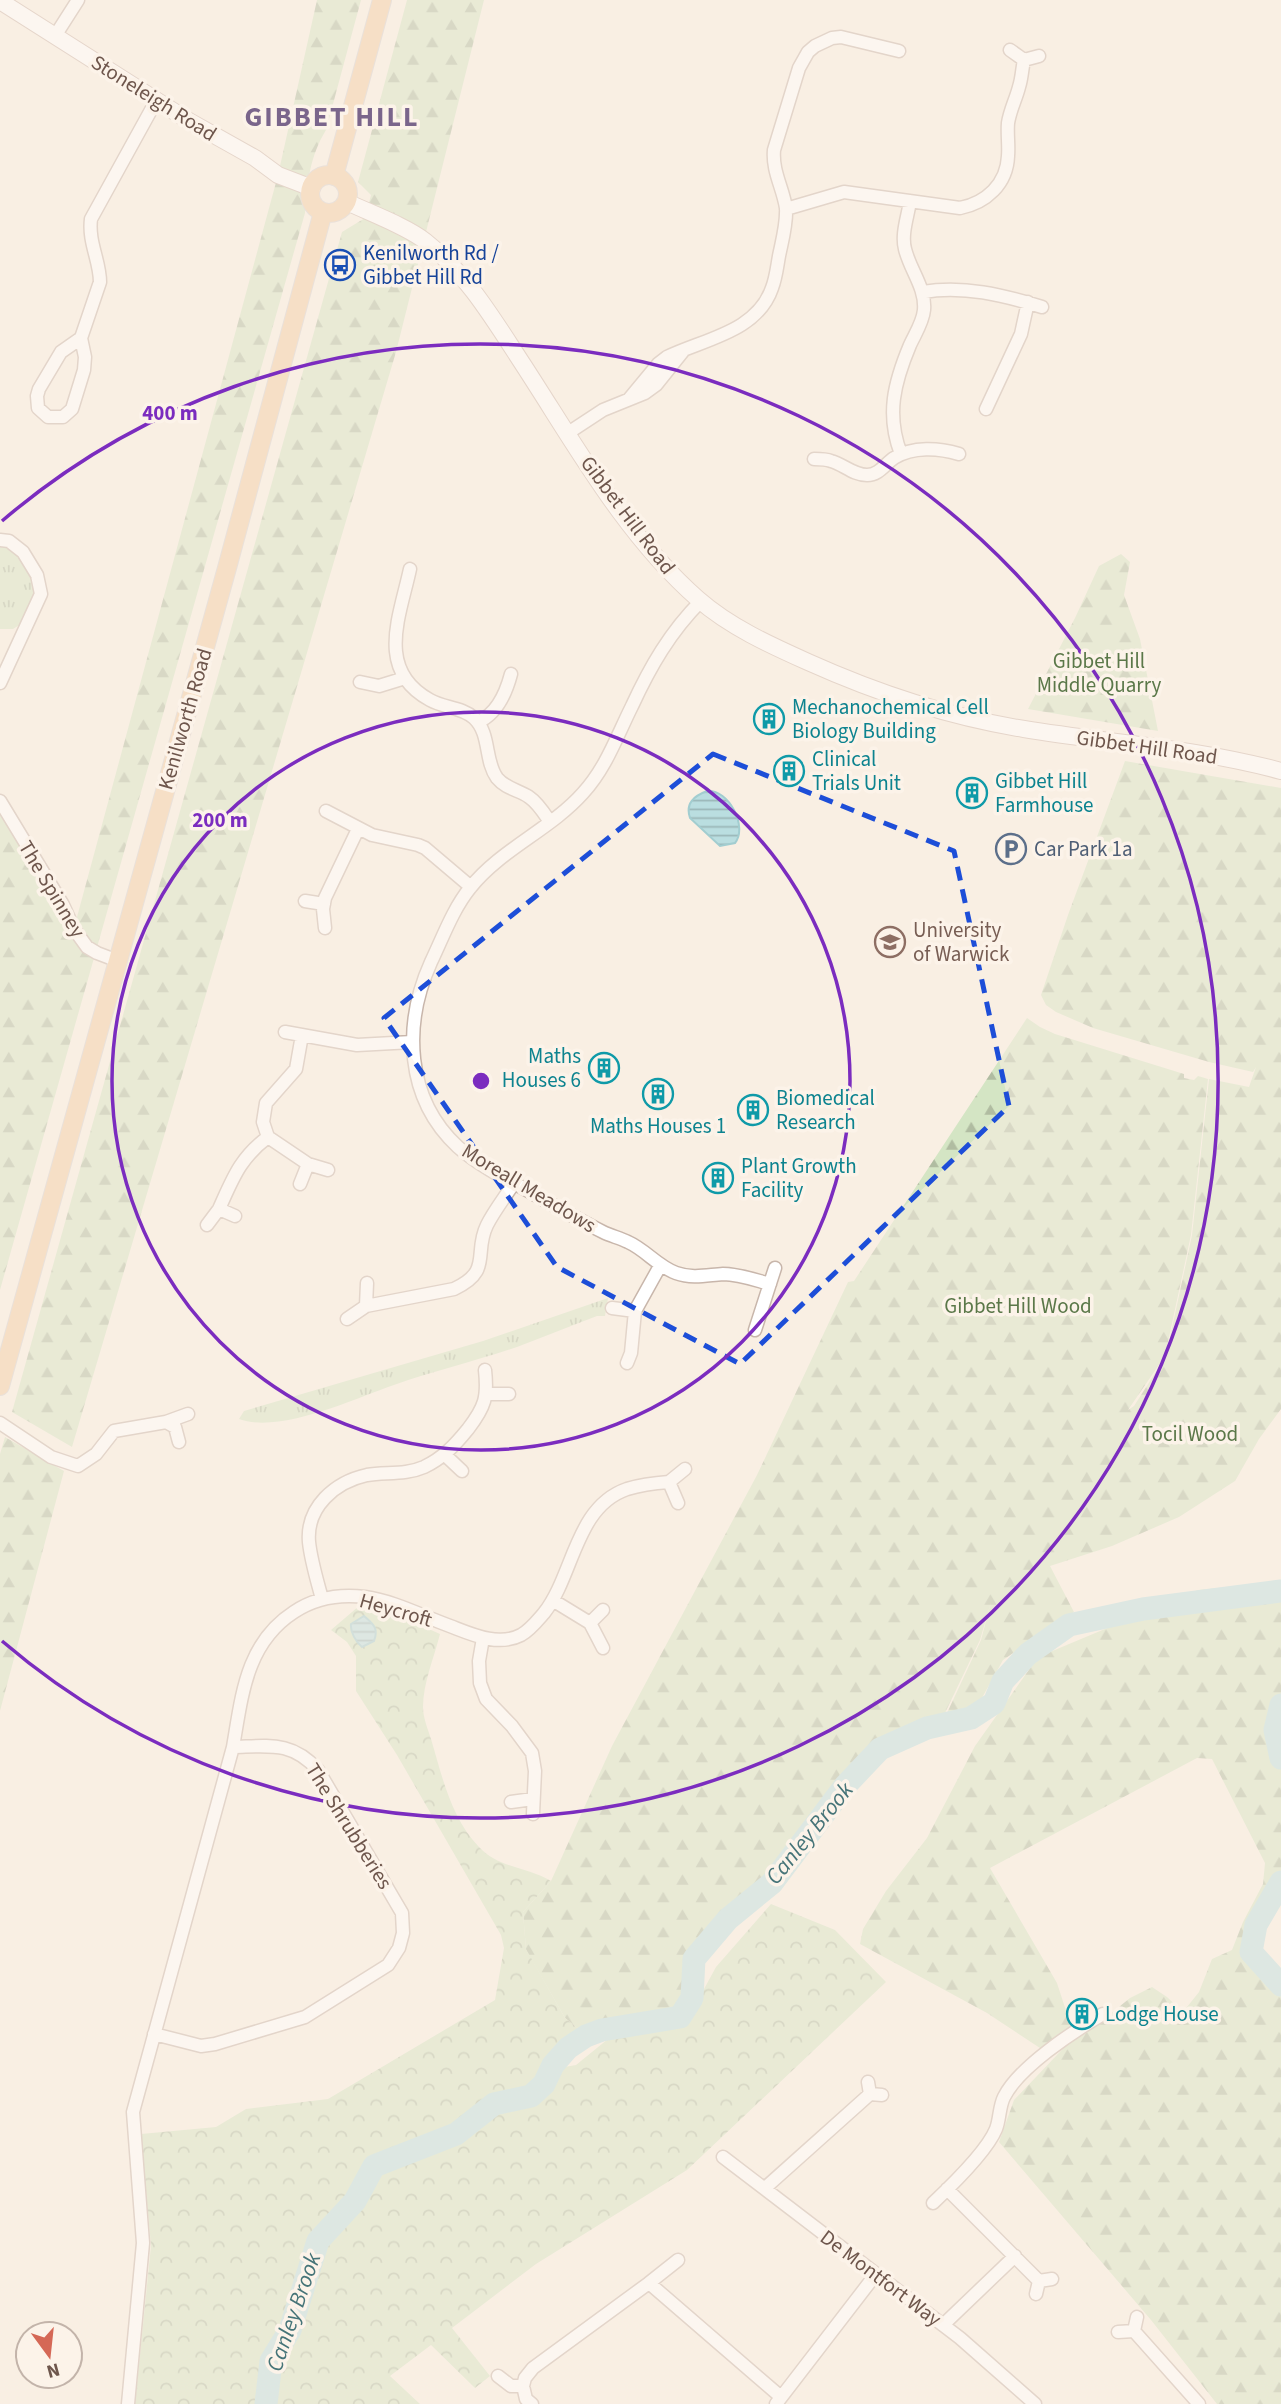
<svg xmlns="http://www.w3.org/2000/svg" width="1281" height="2404" viewBox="0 0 1281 2404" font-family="'Source Sans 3',sans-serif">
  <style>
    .grass { fill: url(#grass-tufts) }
    .forest { fill: url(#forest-firs) }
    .park { fill: url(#park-crowns) }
    .water { fill: url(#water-rules); stroke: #a2cdd0; stroke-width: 2 }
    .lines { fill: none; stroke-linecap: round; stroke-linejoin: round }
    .river { stroke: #badee0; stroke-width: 23 }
    .street-casing { stroke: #c8b6ab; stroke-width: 15 }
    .secondary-casing { stroke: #cdb8ac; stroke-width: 18 }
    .primary-casing { stroke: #d6d0cd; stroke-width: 20 }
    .street { stroke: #fff; stroke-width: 12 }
    .secondary { stroke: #fff; stroke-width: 16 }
    .primary { stroke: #f1cda3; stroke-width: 18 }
    .marked { fill: none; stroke: #1d4ed8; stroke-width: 5; stroke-dasharray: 14 9; stroke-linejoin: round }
    .ring { fill: none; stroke: #7b2cbf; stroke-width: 3.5 }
    .labels { text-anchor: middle; stroke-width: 7; stroke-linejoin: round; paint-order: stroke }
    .street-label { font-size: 21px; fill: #6e564c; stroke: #fcf3e9 }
    .transit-label { font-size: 21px; fill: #164399; stroke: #fcf3e9; text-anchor: start }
    .park-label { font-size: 21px; fill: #5b7849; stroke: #fcf3e9 }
    .culture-label { font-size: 21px; fill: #0d838f; stroke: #fcf3e9; text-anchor: start }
    .service-label { font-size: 21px; fill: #4e5e75; stroke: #fcf3e9; text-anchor: start }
    .education-label { font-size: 21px; fill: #785e54; stroke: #fcf3e9; text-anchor: start }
    .water-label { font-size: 23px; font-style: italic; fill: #467478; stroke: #fcf3e9 }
    .district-label { font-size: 28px; font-weight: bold; letter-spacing: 2px; fill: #7a658b; stroke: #fcf3e9 }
    .centre { fill: #7b2cbf; stroke: #fcf3e9; stroke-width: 3.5 }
    .ring-label { font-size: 21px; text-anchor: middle; font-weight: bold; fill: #7b2cbf; stroke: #fcf3e9; stroke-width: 7; stroke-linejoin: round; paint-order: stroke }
  </style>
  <defs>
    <pattern id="grass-tufts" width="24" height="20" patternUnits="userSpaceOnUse" patternTransform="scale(1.75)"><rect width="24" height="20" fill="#d4e5c4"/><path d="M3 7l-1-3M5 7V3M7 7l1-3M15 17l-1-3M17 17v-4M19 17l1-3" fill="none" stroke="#b0bca1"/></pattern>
    <pattern id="forest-firs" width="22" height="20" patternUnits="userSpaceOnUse" patternTransform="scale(1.75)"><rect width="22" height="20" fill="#d4e5c4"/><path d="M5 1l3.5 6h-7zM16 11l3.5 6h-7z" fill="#b0bca1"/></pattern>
    <pattern id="park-crowns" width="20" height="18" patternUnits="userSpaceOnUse" patternTransform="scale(1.75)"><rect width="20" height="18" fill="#d4e5c4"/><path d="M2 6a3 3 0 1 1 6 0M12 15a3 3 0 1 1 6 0" fill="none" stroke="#b0bca1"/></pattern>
    <pattern id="water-rules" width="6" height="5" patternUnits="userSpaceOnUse" patternTransform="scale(1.75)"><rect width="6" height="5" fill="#badee0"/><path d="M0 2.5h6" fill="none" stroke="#9bb7b8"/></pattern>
  </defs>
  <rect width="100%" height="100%" fill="#f9efe3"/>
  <path class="grass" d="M0,545C18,549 37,574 35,593C35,602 25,615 21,624L13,629H0Z
    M608,1298L605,1316H597C570,1326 544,1337 517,1347C476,1361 434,1371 394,1385C353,1399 280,1434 239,1419L244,1411L483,1341Z"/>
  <path class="forest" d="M317,0H361L326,130C310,156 307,183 305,213L0,1290V801L74,928L278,175Z
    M407,0H484L396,352L72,1447L12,1412L342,232L365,218L371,195L358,182Z
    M1121,554L1130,562L1124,595L1140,639L1158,731L1028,709L1075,618L1099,566Z
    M1125,761L1281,788V1409L1259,1439L1235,1481L1179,1517L1112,1546L1050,1566L1074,1612L1003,1660L978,1705L947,1713L981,1640L991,1602L980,1640L945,1713L909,1727L874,1746L840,1784L766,1882L726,1913L688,1957V1996L677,2015L602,2027L584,2033L565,2018L526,1950L523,1912L551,1881L612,1746L757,1475L848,1282L854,1281L1027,1018L1040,1027L1055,1034L1184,1074V1078L1194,1080L1198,1076L1208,1079L1191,1235L1165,1356L1128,1410L1134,1406L1166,1356L1192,1235L1209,1079L1249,1087L1256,1067L1253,1072L1209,1062L1093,1028L1056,1012L1046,1005L1041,995L1068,915Z
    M5,1437L64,1471L0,1711V1454Z
    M1281,1582V1901L1267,1927L1259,1950L1281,1974V2404H1217L1151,2320L999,2142L1014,2100L1076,2035L1104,2019L1130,1998L1152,1987L1167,1997L1183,2012L1199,1992L1212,1959L1232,1950L1243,1922L1263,1884L1265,1863L1212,1759L1197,1758L990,1868L1057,1983L1071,2026L1043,2050L987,2013L860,1944L863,1929L886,1891L927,1838L975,1746L1038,1657L1198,1590Z"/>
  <path class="park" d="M359,1606L391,1612L440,1634C434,1658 423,1683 423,1707C423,1718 428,1729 431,1739C442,1776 451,1818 479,1847C498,1868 528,1867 551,1881L523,1912L526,1949L565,2018L584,2033L554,2055L547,2070L576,2065L608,2039L686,2022L716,1967L771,1904L835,1930L886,1982L687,2170L536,2264L452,2328L490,2376L475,2388L431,2345L390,2376L420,2404H135L151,2246L141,2134L216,2127L246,2109L328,2099L495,2000L504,1948L501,1935L397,1755L356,1691V1656L347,1642L331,1630Z"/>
  <path class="water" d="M707,791C729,789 748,827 735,843L720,846L690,818C685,803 694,796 707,791Z
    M364,1616C373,1624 379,1628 374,1641L362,1647C356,1642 350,1632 351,1624Z"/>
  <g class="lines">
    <path class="river" d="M1281,1705L1275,1730L1281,1758
      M1281,1882L1256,1925L1251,1952L1281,1985
      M266,2404L271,2361L290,2330L318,2241L355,2201L374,2166L456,2134L494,2104L531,2096L544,2084L553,2065L568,2048L586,2036L602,2030L680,2017L692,1998L694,1959L728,1919L772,1883L845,1786L880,1749L927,1728L971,1718L994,1703L1003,1681L1028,1654L1069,1625L1143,1609L1281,1591"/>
    <g class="street-casing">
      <path id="street" d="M55,36L78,0
        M1010,50L1024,60
        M786,209L844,192L960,208C986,203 1007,184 1008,156C1009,145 1007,134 1008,123C1010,110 1016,99 1019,87C1022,78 1022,69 1024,60L1039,56
        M923,292C963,285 1003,295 1042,307
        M81,338L61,352L39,389L37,396L38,408L48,417H63L72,409L84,370L85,357L81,338L100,282C100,261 88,242 91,219L156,101
        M629,399L658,364L667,357C704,339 757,332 772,288C776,278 777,267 779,256C782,241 787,224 786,208C783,188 772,171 774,150L799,68L808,52L815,46L832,38L841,37L899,51
        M986,409L1021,334L1028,302
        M568,433L603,410L645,393L656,385L684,350
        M901,454C886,415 894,383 910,345C915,334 923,322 924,310C926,288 910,270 905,249C901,234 908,216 910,201
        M814,459C820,459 826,459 831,461C843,464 853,475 867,475C879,475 885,464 894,458C913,446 939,448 959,454
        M0,540L9,541L23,552L37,575L41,594L0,683
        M410,569C400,616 375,670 430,700C444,708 462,707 474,718C491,734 484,760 497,778C506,789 519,790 529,797C538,803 544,813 550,822
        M701,601C670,632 650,667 632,706C617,736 606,768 583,793C550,830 501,849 470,888C453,909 443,937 431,962C403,1024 405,1098 458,1147C477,1164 502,1177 525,1189C551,1204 577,1219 603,1232C611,1236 620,1238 628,1242C646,1250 657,1266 676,1273C693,1279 707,1275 723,1274C739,1274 755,1280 770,1284
        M360,682L379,686L405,678
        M478,722C497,714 506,693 511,674
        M0,801L63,905L74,929L87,947L97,953L118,961
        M326,811L372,835L418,845L425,848L471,887
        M305,901L324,904
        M325,928L323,909L325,898L358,829
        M285,1032L357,1045L412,1042
        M302,1035L296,1069L266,1103L263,1122L268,1137L308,1164
        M300,1184L308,1164L328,1170
        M219,1209C233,1178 240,1158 268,1137
        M207,1225L219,1209L235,1216
        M366,1306L454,1289C493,1271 473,1253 487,1225C494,1211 505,1197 514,1183
        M612,1308L635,1311L660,1266
        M347,1319L366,1306L367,1283
        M755,1330L775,1268
        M627,1363L631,1353L635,1311
        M488,1394H509
        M166,1422L188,1414
        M0,1423L51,1457L78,1466L96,1454L114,1431L166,1422L175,1427L179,1442
        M445,1455L462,1471
        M678,1503L669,1482L685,1469
        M322,1599C317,1580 311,1561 309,1542C306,1507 335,1482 367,1475C386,1472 406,1475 424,1467C443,1458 455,1445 468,1429C485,1407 488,1397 485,1370
        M554,1601L590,1623
        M483,1638L479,1661L480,1683L486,1699L512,1726L532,1753L535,1771L533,1814
        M603,1648L590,1623L603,1610
        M511,1802L533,1799
        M154,2034L201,2046L215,2044L305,2017L388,1965L399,1948L403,1933L402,1913L318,1770C292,1741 270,1746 233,1747
        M868,2082L870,2094L882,2095
        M723,2157L960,2338L1035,2404
        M765,2188L870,2094
        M947,2189L1039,2281
        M933,2203C951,2186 987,2151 996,2129C1000,2119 999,2107 1004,2097C1019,2067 1074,2031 1103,2014
        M649,2283L678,2260
        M1036,2294L1039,2281L1052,2279
        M943,2325L1015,2256
        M1134,2331L1199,2404
        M1118,2332L1134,2331L1137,2317
        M498,2376L511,2386H523L526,2399L532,2404
        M523,2386L525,2378L533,2368L649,2283L781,2397
        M128,2404L143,2243L133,2112L233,1747C242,1695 246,1643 294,1612C315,1598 340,1594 365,1597C394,1601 422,1616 450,1626C471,1634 498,1647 521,1635C530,1630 537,1621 544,1613C574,1575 575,1507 627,1489C640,1485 655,1483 669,1482
        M776,2404L876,2274"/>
    </g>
    <g class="secondary-casing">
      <path id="secondary" d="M0,1L189,121L255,158L278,175L312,188
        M347,202C370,213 406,226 425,241C466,273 494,320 522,363C575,444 624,534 698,599C730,627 770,645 808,662C877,693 949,717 1024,729C1109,743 1197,748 1281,771"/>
    </g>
    <g class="primary-casing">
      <path id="primary" d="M310 194a19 19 0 1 1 38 0a19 19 0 1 1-38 0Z
        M334,176L382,0
        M0,1386L227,568L323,212"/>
    </g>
    <use href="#street" class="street"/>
    <use href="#secondary" class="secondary"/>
    <use href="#primary" class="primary"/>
  </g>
  <path d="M0 0H1281V2404H0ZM713,754L954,851L1009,1106L740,1364L557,1267L384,1018Z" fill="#f9efe3" fill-opacity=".55" fill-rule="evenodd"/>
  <path class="marked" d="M713,754L954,851L1009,1106L740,1364L557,1267L384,1018Z"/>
  <g class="ring">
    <circle cx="481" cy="1081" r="369"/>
    <path d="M2 521A737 737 0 1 1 2 1641"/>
  </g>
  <defs>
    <g id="bus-ring" transform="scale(1.575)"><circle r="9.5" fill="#fcf3e9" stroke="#1a4fb4" stroke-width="1.5"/><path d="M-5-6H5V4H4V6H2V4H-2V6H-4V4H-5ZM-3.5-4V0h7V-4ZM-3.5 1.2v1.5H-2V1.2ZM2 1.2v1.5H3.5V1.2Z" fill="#1a4fb4"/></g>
    <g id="building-ring" transform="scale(1.575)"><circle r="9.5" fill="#fcf3e9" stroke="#0f9aa8" stroke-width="1.5"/><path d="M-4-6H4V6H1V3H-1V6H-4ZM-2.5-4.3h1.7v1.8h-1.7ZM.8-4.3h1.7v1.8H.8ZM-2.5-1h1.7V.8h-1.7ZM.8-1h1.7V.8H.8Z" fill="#0f9aa8"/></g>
    <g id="parking-ring" transform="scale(1.575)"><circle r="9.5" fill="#fcf3e9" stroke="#5c6f8a" stroke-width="1.5"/><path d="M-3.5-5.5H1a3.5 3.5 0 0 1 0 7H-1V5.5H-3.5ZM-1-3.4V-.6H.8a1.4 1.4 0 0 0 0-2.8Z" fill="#5c6f8a"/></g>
    <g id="university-ring" transform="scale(1.575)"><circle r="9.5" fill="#fcf3e9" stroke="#8d6e63" stroke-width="1.5"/><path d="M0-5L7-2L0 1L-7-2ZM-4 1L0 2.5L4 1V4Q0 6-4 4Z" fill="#8d6e63"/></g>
  </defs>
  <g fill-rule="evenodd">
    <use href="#bus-ring" x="340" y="265"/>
    <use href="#building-ring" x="769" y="719"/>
    <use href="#building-ring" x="789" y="771"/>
    <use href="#building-ring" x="972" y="793"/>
    <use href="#parking-ring" x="1011" y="849"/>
    <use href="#university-ring" x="890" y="942"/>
    <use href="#building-ring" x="604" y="1068"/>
    <use href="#building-ring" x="658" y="1094"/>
    <use href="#building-ring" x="753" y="1110"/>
    <use href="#building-ring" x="718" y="1178"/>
    <use href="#building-ring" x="1082" y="2014"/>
  </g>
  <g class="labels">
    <g class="street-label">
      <text transform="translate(154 98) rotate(32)" y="7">Stoneleigh Road</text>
      <text transform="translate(628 515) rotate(53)" y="7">Gibbet Hill Road</text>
      <text transform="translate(185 719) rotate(-74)" y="7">Kenilworth Road</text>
      <text transform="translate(1147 747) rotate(8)" y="7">Gibbet Hill Road</text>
      <text transform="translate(52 889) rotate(59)" y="7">The Spinney</text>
      <text transform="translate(529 1188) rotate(31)" y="7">Moreall Meadows</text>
      <text transform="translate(396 1610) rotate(16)" y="7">Heycroft</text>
      <text transform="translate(349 1826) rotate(58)" y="7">The Shrubberies</text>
      <text transform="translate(881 2278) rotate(37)" y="7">De Montfort Way</text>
    </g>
    <g class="transit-label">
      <text x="363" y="260">Kenilworth Rd /<tspan x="363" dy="24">Gibbet Hill Rd</tspan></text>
    </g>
    <g class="park-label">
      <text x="1099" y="668">Gibbet Hill<tspan x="1099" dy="24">Middle Quarry</tspan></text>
      <text x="1018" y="1313">Gibbet Hill Wood</text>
      <text x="1190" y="1441">Tocil Wood</text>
    </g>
    <g class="culture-label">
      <text x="792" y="714">Mechanochemical Cell<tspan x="792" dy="24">Biology Building</tspan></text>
      <text x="812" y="766">Clinical<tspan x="812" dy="24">Trials Unit</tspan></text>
      <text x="995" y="788">Gibbet Hill<tspan x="995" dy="24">Farmhouse</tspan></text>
      <text x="581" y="1063" text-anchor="end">Maths<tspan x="581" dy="24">Houses 6</tspan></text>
      <text x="776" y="1105">Biomedical<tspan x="776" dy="24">Research</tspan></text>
      <text x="658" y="1133" text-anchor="middle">Maths Houses 1</text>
      <text x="741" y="1173">Plant Growth<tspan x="741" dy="24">Facility</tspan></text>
      <text x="1105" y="2021">Lodge House</text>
    </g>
    <g class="service-label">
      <text x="1034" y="856">Car Park 1a</text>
    </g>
    <g class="education-label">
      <text x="913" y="937">University<tspan x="913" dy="24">of Warwick</tspan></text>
    </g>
    <g class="water-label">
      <text transform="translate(809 1833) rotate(-51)" y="8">Canley Brook</text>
      <text transform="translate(293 2312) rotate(-71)" y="8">Canley Brook</text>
    </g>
    <g class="district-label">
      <text x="332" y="126">GIBBET HILL</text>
    </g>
  </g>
  <circle cx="481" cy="1081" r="10" class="centre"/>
  <g class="ring-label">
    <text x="170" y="420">400 m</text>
    <text x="220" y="827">200 m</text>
  </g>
  <g transform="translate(49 2355) rotate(165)"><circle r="33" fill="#fcf3e9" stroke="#c3b4aa" stroke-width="2"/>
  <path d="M0-5L12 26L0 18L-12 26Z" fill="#d56856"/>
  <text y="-10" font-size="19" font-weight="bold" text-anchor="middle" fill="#6e564c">N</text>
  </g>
</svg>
